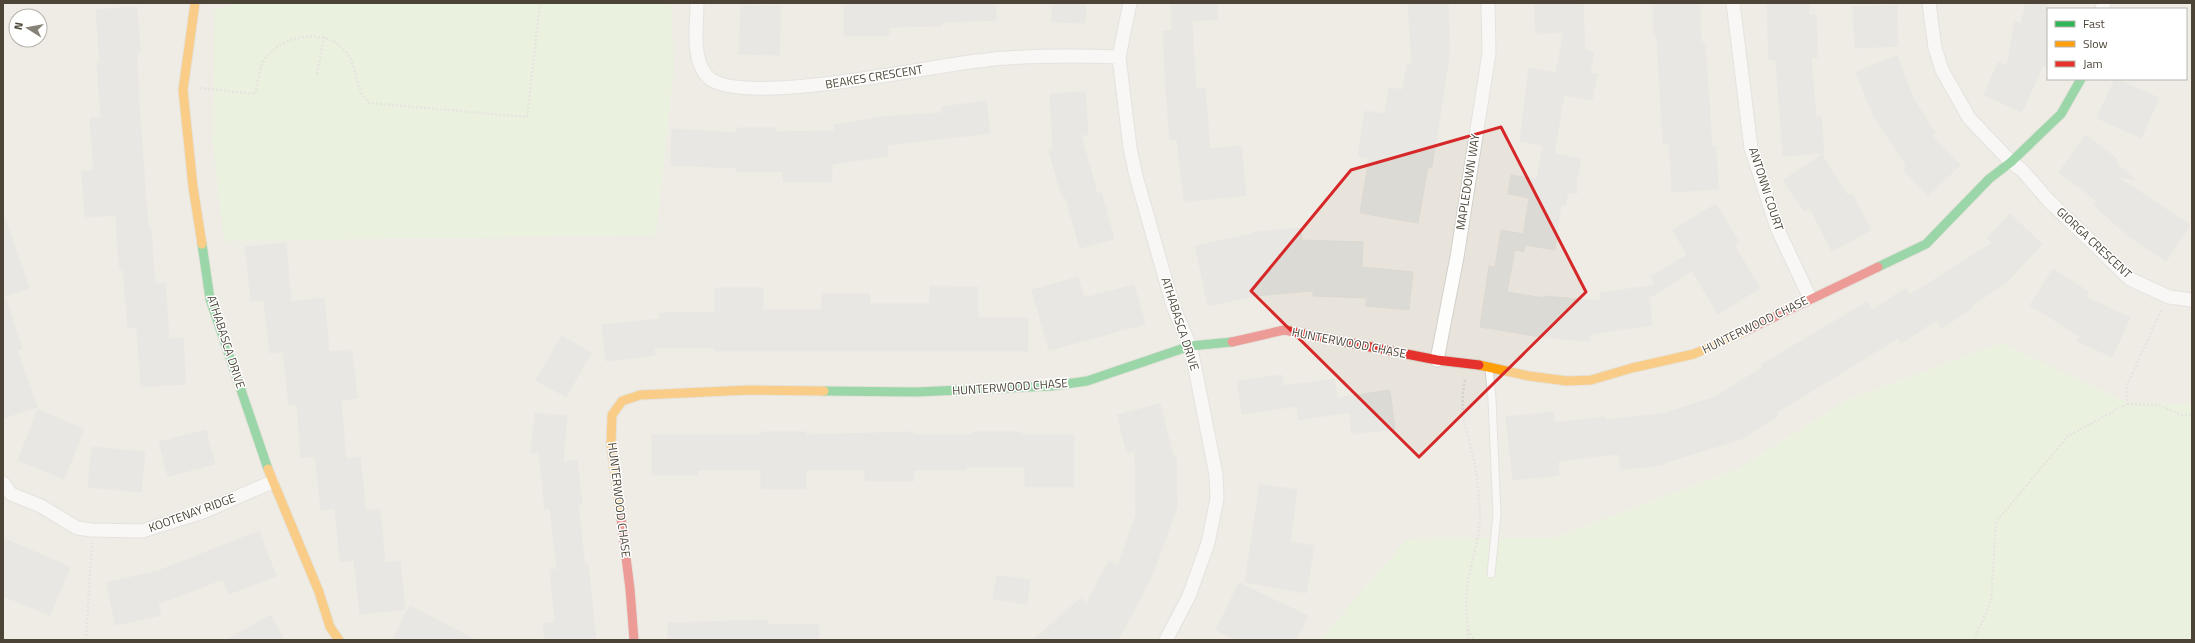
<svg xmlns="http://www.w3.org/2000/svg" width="2195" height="643" viewBox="0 0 2195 643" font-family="'Titillium Web',sans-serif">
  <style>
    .residential { fill: #e8e4db; fill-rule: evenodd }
    .green { fill: #e1f0cc }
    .building { fill: #dcdad4; stroke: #dcd9d3 }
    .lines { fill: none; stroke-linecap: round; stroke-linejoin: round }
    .lane-casing { stroke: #d2d0cb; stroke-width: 9 }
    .street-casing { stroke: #d2d0cb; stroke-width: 15 }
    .fast-casing { stroke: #d4d0c4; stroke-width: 11 }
    .slow-casing { stroke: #d4d0c4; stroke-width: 11 }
    .jam-casing { stroke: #d4d0c4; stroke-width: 11 }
    .path { stroke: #d4d2cc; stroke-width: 2.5; stroke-dasharray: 2 2; stroke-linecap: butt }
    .lane { stroke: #fdfdfc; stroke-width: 7 }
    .street { stroke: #fdfdfc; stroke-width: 13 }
    .fast { stroke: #30b455; stroke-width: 9 }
    .slow { stroke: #ff9f0a; stroke-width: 9 }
    .jam { stroke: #e5322d; stroke-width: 9 }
    .marked { fill: none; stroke: #d62828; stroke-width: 3; stroke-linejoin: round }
    .labels { text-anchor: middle; stroke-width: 3; stroke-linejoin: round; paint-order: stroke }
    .street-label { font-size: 12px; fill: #4c4537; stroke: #fff }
  </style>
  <rect width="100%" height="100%" fill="#f4f2ee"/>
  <path class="residential" d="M3,3H2192V404L2128,403L2000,344L1845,401L1740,468L1554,538L1407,539L1320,640H3ZM2048,9H2186V79H2048ZM16,16H40V40H16Z"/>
  <path class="green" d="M239,3H671L674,67L656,235L224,241L213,145L214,10Z
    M2001,343L2128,403L2192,404V640H1320L1407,539L1554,538L1740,468L1845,401Z"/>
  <path class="building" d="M844,3H996V20L942,22V26L889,27V36H844Z
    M1052,3H1086L1085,23L1052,22Z
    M1171,3H1217L1218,19L1192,21L1196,89L1205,88L1210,149L1241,146L1246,195L1184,202L1177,139L1170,140L1166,92L1163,31H1172Z
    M1408,3H1448L1450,50L1432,167H1428L1418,223L1360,213L1369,158L1358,156L1365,111L1385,114L1389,88L1403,90L1407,64H1412Z
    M1534,3H1583L1585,50L1594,52L1590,73L1597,74L1592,100L1564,95L1554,154L1581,159L1576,181L1577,194L1568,192L1565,205L1561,204L1555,250L1525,245L1524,252L1515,250L1507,292L1544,298V296L1601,301L1600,293L1656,285L1651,277L1687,255L1673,230L1716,204L1739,242L1734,245L1760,288L1718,314L1692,271L1649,298L1652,325L1590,334L1589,341L1540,337L1480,327L1489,266L1495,267L1501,230L1523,234L1529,198L1508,194L1511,175L1537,179L1543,145L1520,141L1529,68L1556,73L1564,32L1536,34Z
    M1653,3H1700L1701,43H1705L1712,147H1716L1718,189L1672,192L1669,143L1663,144L1657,36H1654Z
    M1767,3H1809V15H1816L1818,58H1811L1816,117H1821L1824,153L1783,156L1776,60H1769Z
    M2026,3H2048V66L2043,65L2022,112L1984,95L1998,62L2007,66L2015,22L2021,24Z
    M741,5L781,6L779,55L739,54Z
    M1897,5L1898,46L1855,48L1853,7Z
    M137,7L140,52H137L139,105L148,228H151L155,284L165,283L169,339L183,338L186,384L141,387L137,328H128L123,270H119L116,215L85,217L82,171L94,170L90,118H101L97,63H100L96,10Z
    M1897,56L1914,100L1935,132L1931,135L1960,165L1928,196L1903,169L1907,166L1873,115L1856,72Z
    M2115,79L2159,98L2141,138L2097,118Z
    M1085,92L1088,135H1081L1097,193L1101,192L1114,239L1080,248L1065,196L1062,197L1049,150L1053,149L1050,94Z
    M986,101L990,133L887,145L888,156L832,164V182H783V172H737V168L671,165L672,129L737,133V128H776V132L835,131L834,125L882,117L943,113L942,107Z
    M2086,135L2117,159L2115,162L2135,180L2114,175L2190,225L2166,261L2127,235L2094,205L2097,201L2059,172Z
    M1822,155L1847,195L1852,193L1871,230L1832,251L1810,208L1804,211L1783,180Z
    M2010,214L2042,244L2007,282L1971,306L1972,308L1942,328L1936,320L1901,343L1898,338L1776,413L1778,416L1741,439L1664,463L1665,465L1621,469L1619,454L1558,461L1559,475L1513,480L1506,417L1553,412L1554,423L1605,417L1606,420L1665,413L1715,397L1763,367L1761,365L1867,302L1872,310L1906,288L1910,295L1992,243L1987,238Z
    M5,218L29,288L3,297V219Z
    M1301,228L1302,240L1363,242L1362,267L1413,272L1409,310L1366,306V298L1313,296V291L1254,296L1208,306L1195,246L1253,234V232Z
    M286,243L291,302L324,298L329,352L352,350L357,398L341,400L346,459L360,457L366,511L380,509L385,563L400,561L405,609L360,614L354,560L340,562L335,508L321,510L315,456L301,458L297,404L289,405L283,352L270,353L264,300L251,301L245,247Z
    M2053,269L2089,292L2086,297L2130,318L2112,357L2077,341L2079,336L2030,305Z
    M1078,277L1084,298L1134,285L1145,324L1049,350L1032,290Z
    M930,286L978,287V318H1028V351H715V348H654L655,355L606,361L602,325L660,319V313H715V288H763V310H822V294H870V304H930Z
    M6,299L22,349L17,350L37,407L3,418V300Z
    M562,336L591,353L566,397L536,380Z
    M1282,375L1283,386L1334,379L1337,398L1390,390L1395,429L1352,434L1349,412L1299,420L1297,406L1242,414L1237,381Z
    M1160,404L1173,456H1176L1177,507L1152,576L1118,640H1033L1081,598L1086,604L1109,561L1118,566L1136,515L1135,451L1127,453L1117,415Z
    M38,410L84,429L64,479L18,460Z
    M535,413L567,416L563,462L577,460L582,504L578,505L585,566L588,565L596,640H545L543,624L555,622L550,570L557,569L550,508L545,509L539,453L531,452Z
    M206,430L215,464L168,476L159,442Z
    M761,432H806V435L913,432V435H972V432H1021V435H1074V487H1025V467H966V470H914V481H865V470H806V489H761V470H698V475H652V435H761Z
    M92,447L145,452L141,492L88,487Z
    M1260,484L1297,490L1290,542L1314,546L1306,593L1245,582Z
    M259,531L276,576L229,594L223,579L158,604L161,615L116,625L106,583L158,571Z
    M3,538L70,567L50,615L3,596Z
    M997,576L1030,580L1027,604L993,599Z
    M1239,583L1308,616L1296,640H1237L1216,630Z
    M410,606L476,640H392Z
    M271,615L284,640H226Z
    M767,620V625H819V640H668V623Z"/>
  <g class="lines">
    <g class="lane-casing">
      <path id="lane" d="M1489,368L1492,399L1497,514L1491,574"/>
    </g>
    <g class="street-casing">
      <path id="street" d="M697,3C697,25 691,58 707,76C736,109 930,66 977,61C1024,55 1071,55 1119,57
        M1130,3L1119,57L1130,148L1136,176L1173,306L1190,346L1195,368L1216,475L1217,499L1208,543L1189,596L1166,640
        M1733,3L1751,148L1777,228L1810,298
        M1929,3L1935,48L1942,70L1969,118L2011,162L2022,170L2048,200L2130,279L2169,297L2192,300
        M2102,9L2104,3
        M1437,360L1457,257L1489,53L1488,3
        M3,483L11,494L41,506L77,528L92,530L142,531L203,512L272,482"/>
    </g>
    <g class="fast-casing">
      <path id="fast" d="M202,244L210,299L268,469
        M1878,267L1926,244L1989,179L2011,162L2061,114L2081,79
        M824,391L916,392L1052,386L1087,381L1190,346L1232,342"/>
    </g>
    <g class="slow-casing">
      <path id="slow" d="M195,3L183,90L193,187L202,244
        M1479,365L1529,376L1567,381L1591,380L1632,368L1694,354L1745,331
        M268,469L319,592L330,627L339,640
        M621,518L611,444L612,415L622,401L640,395L749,390L824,391"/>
    </g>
    <g class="jam-casing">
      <path id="jam" d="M1745,331L1878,267
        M1232,342L1284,330L1437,360L1479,365
        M621,518L630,589L634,640"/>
    </g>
    <path class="path" d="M317,74L324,37
      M200,88L255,94C258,84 259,67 265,59C281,35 326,27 345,51C355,63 355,77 360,90C362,95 366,99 369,103L527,117L540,3
      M1465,380C1458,415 1468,432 1475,466C1478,481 1479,499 1480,514C1480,540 1470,563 1467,589C1465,606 1468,623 1468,640
      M2127,404L2158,405L2182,415H2192
      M1468,630L1474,640
      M86,640L92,543
      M1974,640L1991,601L1996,522L2068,436L2127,404V385L2162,309"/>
    <use href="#lane" class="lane"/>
    <use href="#street" class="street"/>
    <use href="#fast" class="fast"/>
    <use href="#slow" class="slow"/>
    <use href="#jam" class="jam"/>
  </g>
  <path d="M0 0H2195V643H0ZM1501,127L1586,292L1419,457L1251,291L1351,170Z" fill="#f4f2ee" fill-opacity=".55" fill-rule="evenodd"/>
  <path class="marked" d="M1501,127L1586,292L1419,457L1251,291L1351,170Z"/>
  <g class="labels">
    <g class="street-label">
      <text transform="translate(874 77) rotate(-9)" y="4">BEAKES CRESCENT</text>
      <text transform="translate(1468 182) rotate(-81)" y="4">MAPLEDOWN WAY</text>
      <text transform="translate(1766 189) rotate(72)" y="4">ANTONNI COURT</text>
      <text transform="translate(2094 243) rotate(43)" y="4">GIORGA CRESCENT</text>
      <text transform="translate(1180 324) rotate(72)" y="4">ATHABASCA DRIVE</text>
      <text transform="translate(1755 325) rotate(-26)" y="4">HUNTERWOOD CHASE</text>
      <text transform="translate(226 342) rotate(72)" y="4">ATHABASCA DRIVE</text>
      <text transform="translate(1349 343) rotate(11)" y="4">HUNTERWOOD CHASE</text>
      <text transform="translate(1010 387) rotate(-4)" y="4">HUNTERWOOD CHASE</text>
      <text transform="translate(619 500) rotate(83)" y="4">HUNTERWOOD CHASE</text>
      <text transform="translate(192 513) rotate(-20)" y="4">KOOTENAY RIDGE</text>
    </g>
  </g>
  <rect width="2195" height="643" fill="none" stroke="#4c4537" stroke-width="8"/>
  <rect x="2047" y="8" width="140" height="72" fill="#ffffff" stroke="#b7b5af"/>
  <rect x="2055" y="21" width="20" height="6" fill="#30b455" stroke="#b7b5af"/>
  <text x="2083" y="28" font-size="12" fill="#4c4537">Fast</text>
  <rect x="2055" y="41" width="20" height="6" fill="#ff9f0a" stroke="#b7b5af"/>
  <text x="2083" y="48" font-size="12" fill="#4c4537">Slow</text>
  <rect x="2055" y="61" width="20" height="6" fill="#e5322d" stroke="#b7b5af"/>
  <text x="2083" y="68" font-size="12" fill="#4c4537">Jam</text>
  <g transform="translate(28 28) rotate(281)"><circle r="19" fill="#ffffff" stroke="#b7b5af"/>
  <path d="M0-3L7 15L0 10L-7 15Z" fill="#878277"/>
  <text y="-6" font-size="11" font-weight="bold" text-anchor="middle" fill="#4c4537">N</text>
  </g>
</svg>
